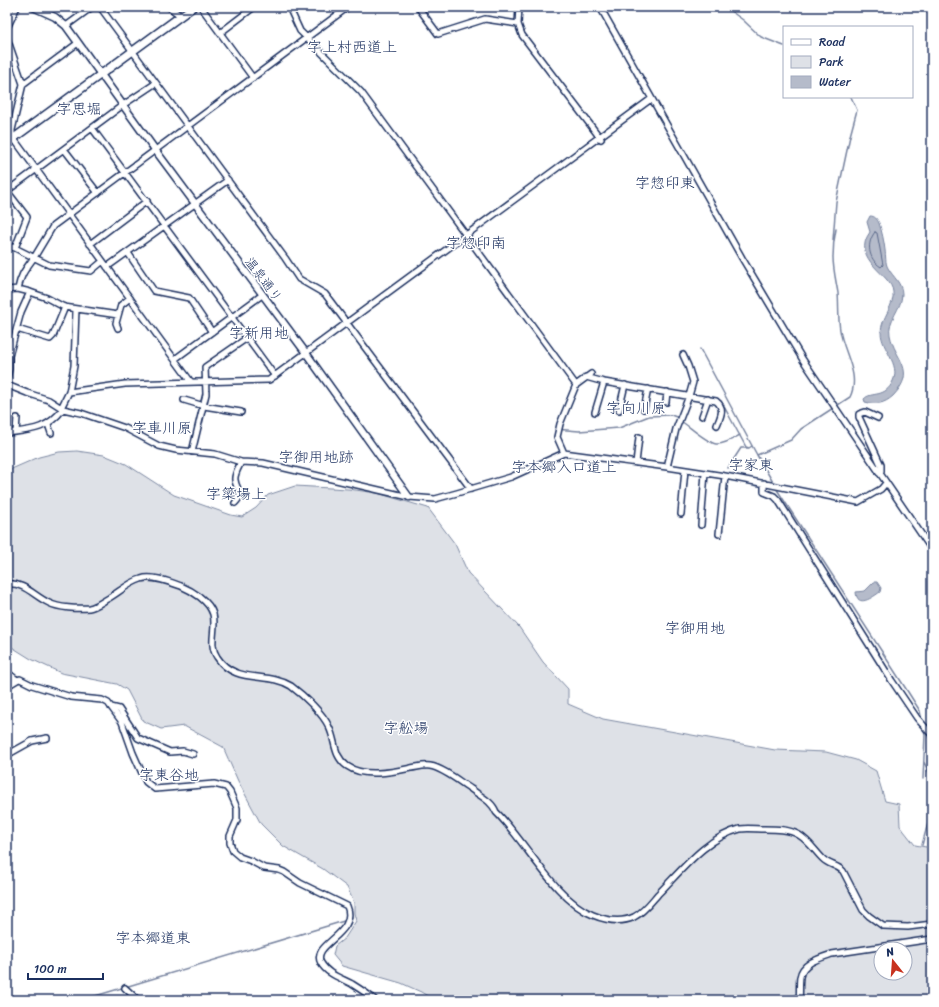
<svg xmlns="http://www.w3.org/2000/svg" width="939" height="1007" viewBox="0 0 939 1007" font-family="Sriracha,'Klee One',sans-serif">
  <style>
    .green { fill: #dee1e7; stroke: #7c88a2; fill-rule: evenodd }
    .water { fill: #b5bbca; stroke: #77839f }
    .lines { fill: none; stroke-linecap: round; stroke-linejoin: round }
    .shore { stroke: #596789; stroke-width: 1 }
    .stream { stroke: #77839f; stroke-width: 1.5 }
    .minor-casing { stroke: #1b2f5e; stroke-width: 8 }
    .tertiary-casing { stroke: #1b2f5e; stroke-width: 9 }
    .secondary-casing { stroke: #1b2f5e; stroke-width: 10 }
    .minor { stroke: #fff; stroke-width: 5 }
    .tertiary { stroke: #fff; stroke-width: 6 }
    .secondary { stroke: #fff; stroke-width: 7 }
    .labels { text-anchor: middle; stroke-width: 3; stroke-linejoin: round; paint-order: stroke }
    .street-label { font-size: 13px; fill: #1b2f5e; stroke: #fff }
    .quarter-label { font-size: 15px; fill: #1b2f5e; stroke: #fff }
  </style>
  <rect width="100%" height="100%" fill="#fff"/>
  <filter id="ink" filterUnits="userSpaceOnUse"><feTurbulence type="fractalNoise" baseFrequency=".025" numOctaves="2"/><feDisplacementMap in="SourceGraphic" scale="8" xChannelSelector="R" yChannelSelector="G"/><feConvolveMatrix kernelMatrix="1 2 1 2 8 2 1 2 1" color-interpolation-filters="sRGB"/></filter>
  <g filter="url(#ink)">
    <path class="green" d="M77,451L104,455L126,464L174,495L231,515L242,517L256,508L268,495L295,486L348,489L377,493L428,508L455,544L468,573L519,627L543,662L568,689V704L603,719L775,750L826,752L856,760L876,771L885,801L899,804L900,826L915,845L926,847L932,846V843V1000H434L421,992L401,983L342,966L333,955L335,946L345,938L356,921L354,913V903L347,887L323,869L283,846L261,824L238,781L223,747L184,726L161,729L143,721L127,690L117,684L61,673L31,659L7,644V471L39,457L59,452ZM881,949H905V973H881Z"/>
    <path class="water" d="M870,216C875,216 877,219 879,223C882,232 884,241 885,250C886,256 885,263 888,268C893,277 902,283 902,294C902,309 887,320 890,335C895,360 918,370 893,396C884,404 876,405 865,402L864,399C871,391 885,399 893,381C901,364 881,349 881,332C881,318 895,305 893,292C892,274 850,260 870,232L867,222Z
      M874,582H877L881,588L880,592C873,597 857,609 856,592L865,591Z"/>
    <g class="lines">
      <path class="shore" d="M875,232L877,233L883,265L881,267C868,259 866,243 875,232Z"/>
      <path class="stream" d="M725,7L743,20L761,37L784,46
        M833,240L836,202L850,136L857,110L851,97
        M700,349L757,455
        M721,401L746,447L749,448L752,446
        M681,421C690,427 706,442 716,444C724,445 733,439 740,435
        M555,429L579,431L619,428L649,416L671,415L679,418
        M728,468L741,448H749
        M774,484L757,455L791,440L801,429L850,397C861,375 843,352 840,330C838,318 839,305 838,293C836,281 833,269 833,257C833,248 834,238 836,229
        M776,488L908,692L920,711L922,721
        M923,779L925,735L924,729
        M922,845L928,823L931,777L924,762
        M82,1000L344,921"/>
      <g class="minor-casing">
        <path id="minor" d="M100,7L285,258L299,279L325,294L471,489
          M169,7L181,16
          M201,7L253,78
          M289,7L300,31L361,92L576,385L560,424L557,437L564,453
          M418,7L438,34L485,19L518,24
          M519,7L518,24L522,35L601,139
          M600,7L742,258L803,360L932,550
          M66,26L92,7
          M7,28L17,7
          M220,33L254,7
          M7,38L23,84L12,130V134L14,139L191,382
          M23,84L78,43
          M92,128L275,376
          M64,149L98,193
          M90,244L147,201
          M7,246L15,248L49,265L91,271L103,261
          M15,248L27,217L7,191L123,105L156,83
          M128,253L154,291L189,298L212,332
          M107,267L228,180
          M7,290L18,289
          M30,292L47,298L64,307L118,315
          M118,328L116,323L121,305L130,298
          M17,329L50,339L53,336L65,307
          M175,359L262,295
          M586,377L604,382L716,401C725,408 721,416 717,425
          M7,379L9,369V356L21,312L30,292L18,289C21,273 26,269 35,256C41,246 47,236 53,226L348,7
          M7,385L27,393L49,400L63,409L81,413L125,428L159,446L176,450L215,454L241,462L263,463L409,497L435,499L457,493L511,477L564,453L667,467L725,476L858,502L881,489L886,483
          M576,385L591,374
          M69,392L125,384L269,380L651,99
          M184,400L204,406L241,412
          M666,402L667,392
          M61,408L69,392L74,366L76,309
          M644,409L648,389
          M619,410L625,385
          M595,412L604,382
          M702,416L708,399
          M878,418L865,412L859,414V417L881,465V471L879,473
          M48,424L51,433
          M16,432L17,418
          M7,433C31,430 47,430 63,409
          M192,452L206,394L205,367L247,338
          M636,463L639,437
          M667,467L676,429L689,396L693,382L688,366L683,355
          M764,483V492L774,496L778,500L892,681L917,718L932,735
          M235,503C245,493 236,490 235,480C234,474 239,467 241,462
          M681,514L685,470
          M701,525L705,473
          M719,534L725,476
          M7,584C24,582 34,596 49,603C59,608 77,609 89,608C96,607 103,601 109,598C119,592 130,582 141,579C152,575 170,582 181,586C193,591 209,601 213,614C217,629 208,644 217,657C235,685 267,671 291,686C303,695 323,713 329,727C336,741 333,756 347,766C364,778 392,772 411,768C418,767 424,765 430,766C443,768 460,782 471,789C480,796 492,801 496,812C524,839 556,901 593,915C605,920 621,923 634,917C644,912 651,902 658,894C681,871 707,837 740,829C747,828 756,829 764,829C776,829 789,829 799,835C809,841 815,851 823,859C829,865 837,865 843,871L863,910L869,916L883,926L908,927L932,924
          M7,672L17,680
          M7,686L17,680L20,679L32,685L71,697L102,700L108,703L122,722L133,753L146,782L155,789L214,784L226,787L230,792L237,808V820L230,836V843L233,851L240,857L251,861L264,868L279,870L284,872L300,883L347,906C359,934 310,944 321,963C327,974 341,978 352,984C360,989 368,994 375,1000
          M111,707L119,709L138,738L170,752L183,751L193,754
          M7,755L32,741L47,738
          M125,988L138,1000
          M799,1000C800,993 799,985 800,977C802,963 820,958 832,954L932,939"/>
      </g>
      <g class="tertiary-casing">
        <path id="tertiary" d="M33,7L55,17L66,26L156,151L306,353L409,497"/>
      </g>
      <g class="secondary-casing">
        <path id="secondary" d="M7,143L193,7"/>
      </g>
      <use href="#minor" class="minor"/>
      <use href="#tertiary" class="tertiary"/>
      <use href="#secondary" class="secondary"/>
    </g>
  </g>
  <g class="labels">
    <g class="street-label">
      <text transform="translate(264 279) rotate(53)" y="5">温泉通り</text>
    </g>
    <g class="quarter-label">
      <text x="352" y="52">字上村西道上</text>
      <text x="79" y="114">字思堀</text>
      <text x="665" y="188">字惣印東</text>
      <text x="476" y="248">字惣印南</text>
      <text x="259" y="338">字新用地</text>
      <text x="636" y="413">字向川原</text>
      <text x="162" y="433">字車川原</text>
      <text x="316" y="462">字御用地跡</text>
      <text x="751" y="470">字家東</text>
      <text x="564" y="472">字本郷入口道上</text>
      <text x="236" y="499">字簗場上</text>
      <text x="695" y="633">字御用地</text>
      <text x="406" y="733">字舩場</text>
      <text x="169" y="780">字東谷地</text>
      <text x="153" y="943">字本郷道東</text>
    </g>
  </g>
  <rect width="939" height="1007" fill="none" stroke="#fff" stroke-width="24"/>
  <rect x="12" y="12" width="915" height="983" fill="none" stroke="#1b2f5e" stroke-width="1.5" filter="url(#ink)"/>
  <rect x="783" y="26" width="130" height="72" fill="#ffffff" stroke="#a4acbf"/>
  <rect x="791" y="39" width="20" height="6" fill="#ffffff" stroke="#a4acbf"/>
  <text x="819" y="46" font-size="12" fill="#1b2f5e">Road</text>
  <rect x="791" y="56" width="20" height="12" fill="#dee1e7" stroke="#a4acbf"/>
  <text x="819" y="66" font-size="12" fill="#1b2f5e">Park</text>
  <rect x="791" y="76" width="20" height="12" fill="#b5bbca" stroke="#a4acbf"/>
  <text x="819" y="86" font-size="12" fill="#1b2f5e">Water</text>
  <g transform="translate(893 961) rotate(343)"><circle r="19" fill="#ffffff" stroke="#a4acbf"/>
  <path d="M0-3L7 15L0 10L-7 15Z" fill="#c8321e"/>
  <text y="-6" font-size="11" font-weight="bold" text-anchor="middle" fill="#1b2f5e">N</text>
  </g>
  <path d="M28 973v6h75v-6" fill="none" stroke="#1b2f5e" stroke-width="2"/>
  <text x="34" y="973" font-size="12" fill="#1b2f5e" stroke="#ffffff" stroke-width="3" paint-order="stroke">100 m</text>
</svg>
